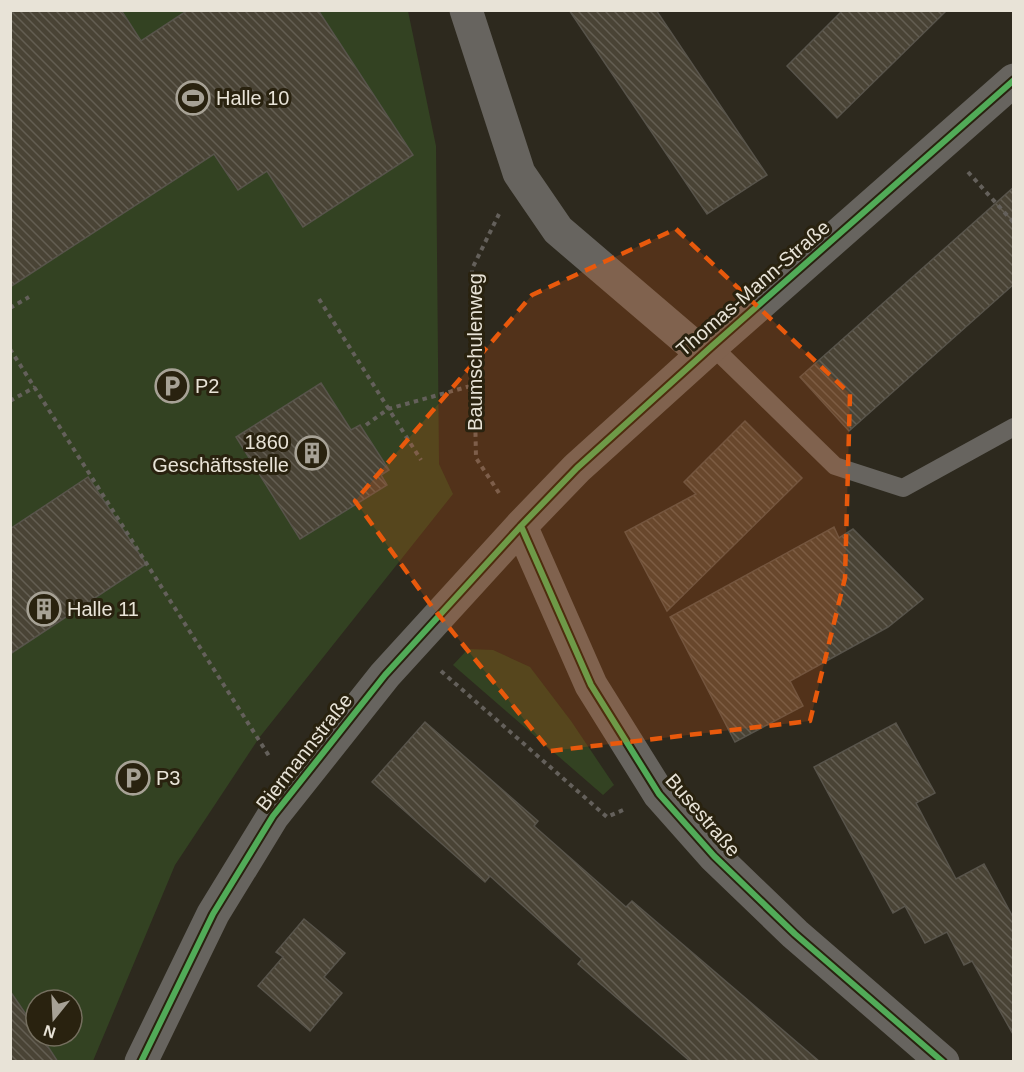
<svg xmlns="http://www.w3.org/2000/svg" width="1024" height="1072" viewBox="0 0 1024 1072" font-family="Helvetica,sans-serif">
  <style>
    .green { fill: #334222; fill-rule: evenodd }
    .building { fill: url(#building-back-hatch); stroke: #58544b; stroke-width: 1.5 }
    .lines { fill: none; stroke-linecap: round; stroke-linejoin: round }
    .path { stroke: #64605b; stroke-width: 4; stroke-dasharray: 4.5 4.5; stroke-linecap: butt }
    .lane { stroke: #67645f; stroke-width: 18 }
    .street { stroke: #67645f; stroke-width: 33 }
    .cycleway-casing { stroke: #29220f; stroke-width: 10 }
    .cycleway { stroke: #51ab58; stroke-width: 6 }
    .marked { fill: #e8590c; fill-opacity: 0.2; stroke: #e8590c; stroke-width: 4.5; stroke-dasharray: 12 8; stroke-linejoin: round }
    .labels { text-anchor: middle; stroke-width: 6; stroke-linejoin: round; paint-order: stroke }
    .poi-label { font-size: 20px; fill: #e8e3d7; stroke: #29220f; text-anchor: start }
    .street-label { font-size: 20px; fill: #e8e3d7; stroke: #29220f }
  </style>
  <defs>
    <pattern id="building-back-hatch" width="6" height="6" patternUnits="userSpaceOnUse" patternTransform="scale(1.5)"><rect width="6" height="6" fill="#494335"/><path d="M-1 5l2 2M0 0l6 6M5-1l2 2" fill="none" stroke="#635e52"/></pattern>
  </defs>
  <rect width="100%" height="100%" fill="#2d291e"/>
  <path class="green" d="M10,11H408L436,146L439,464L453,494L259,738L175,865L93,1061H11ZM36,1000H72V1036H36Z
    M468,649L493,650L530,667L571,721L614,785L603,795L453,665Z"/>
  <path class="building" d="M10,10H121L141,41L188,10H318L413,155L303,227L267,171L238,190L214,154L10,287Z
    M569,10H656L767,175L707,214Z
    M843,10H947L837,118L787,66Z
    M1014,187V284L849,431L800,377Z
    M321,383L351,430L360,425L389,470L381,475L387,485L300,539L236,437Z
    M745,421L802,478L667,611L625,532L696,494L684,482Z
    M88,477L146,564L10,654V529Z
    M834,527L839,538L853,529L923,599L888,627L790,681L803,706L735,742L670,617Z
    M425,722L538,821L534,826L626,907L632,901L820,1062H691L602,985L578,964L582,959L490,876L485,882L372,782Z
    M896,723L935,793L916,803L956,879L984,864L1014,919V1036L972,961L964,965L947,932L925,943L905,906L893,913L814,767Z
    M304,919L345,953L324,977L342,993L310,1031L258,986L283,957L276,952Z
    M10,991L36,1029V1036H41L58,1062H10Z"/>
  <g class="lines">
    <path class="path" d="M968,172L1014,223
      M319,299L421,460
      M10,308L29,297
      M10,349L269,756
      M10,401L35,387
      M366,425L388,409L474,385
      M499,493L476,458L472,269L499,214
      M441,671L607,817L623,810"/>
    <path class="lane" d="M712,346L835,466L903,488L1014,427"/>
    <path class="street" d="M466,10L519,173L558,230L703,354
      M521,526L591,685L659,794L714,856L795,934L943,1062
      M141,1062L213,914L273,816L385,675L521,526L577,468L712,346L1014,80"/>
    <g class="cycleway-casing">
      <path id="cycleway" d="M521,526L591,685L659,794L714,856L795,934L943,1062
        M141,1062L213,914L273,816L385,675L521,526L577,468L712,346L1014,80"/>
    </g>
    <use href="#cycleway" class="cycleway"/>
  </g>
  <path class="marked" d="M676,229L850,394L845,578L810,721L550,751L433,608L355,501L532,295Z"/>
  <defs>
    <g id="stadium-ring" transform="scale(1.725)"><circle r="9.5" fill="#29220f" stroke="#a7a296" stroke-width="1.5"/><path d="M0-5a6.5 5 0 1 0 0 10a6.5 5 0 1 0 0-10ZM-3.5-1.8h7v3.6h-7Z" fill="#a7a296"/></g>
    <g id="parking-ring" transform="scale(1.725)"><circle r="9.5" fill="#29220f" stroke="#a7a296" stroke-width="1.5"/><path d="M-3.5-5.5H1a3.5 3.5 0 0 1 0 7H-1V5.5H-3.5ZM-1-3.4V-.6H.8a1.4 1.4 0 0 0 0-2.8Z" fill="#a7a296"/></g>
    <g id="building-ring" transform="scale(1.725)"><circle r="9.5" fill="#29220f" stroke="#a7a296" stroke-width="1.5"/><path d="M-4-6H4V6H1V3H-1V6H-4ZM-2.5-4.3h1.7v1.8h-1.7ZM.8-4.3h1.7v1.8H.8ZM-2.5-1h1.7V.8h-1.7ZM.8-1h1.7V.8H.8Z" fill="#a7a296"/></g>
  </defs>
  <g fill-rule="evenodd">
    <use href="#stadium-ring" x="193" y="98"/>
    <use href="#parking-ring" x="172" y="386"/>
    <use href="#building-ring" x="312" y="453"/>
    <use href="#building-ring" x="44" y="609"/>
    <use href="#parking-ring" x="133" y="778"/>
  </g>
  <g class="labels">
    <g class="poi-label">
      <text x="216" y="105">Halle 10</text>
      <text x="195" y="393">P2</text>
      <text x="289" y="449" text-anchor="end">1860<tspan x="289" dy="23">Geschäftsstelle</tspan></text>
      <text x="67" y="616">Halle 11</text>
      <text x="156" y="785">P3</text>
    </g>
    <g class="street-label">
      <text transform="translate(753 288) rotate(-41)" y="7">Thomas-Mann-Straße</text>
      <text transform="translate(475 352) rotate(-90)" y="7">Baumschulenweg</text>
      <text transform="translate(304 752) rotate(-52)" y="7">Biermannstraße</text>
      <text transform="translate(703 815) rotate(49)" y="7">Busestraße</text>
    </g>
  </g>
  <rect width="1024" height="1072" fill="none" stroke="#e8e3d7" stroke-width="24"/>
  <g transform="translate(54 1018) rotate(198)"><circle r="28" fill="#29220f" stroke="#756f5f" stroke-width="1.5"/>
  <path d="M0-4.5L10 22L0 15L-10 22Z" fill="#a7a296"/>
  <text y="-9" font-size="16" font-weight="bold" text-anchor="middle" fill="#e8e3d7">N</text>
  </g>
</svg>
